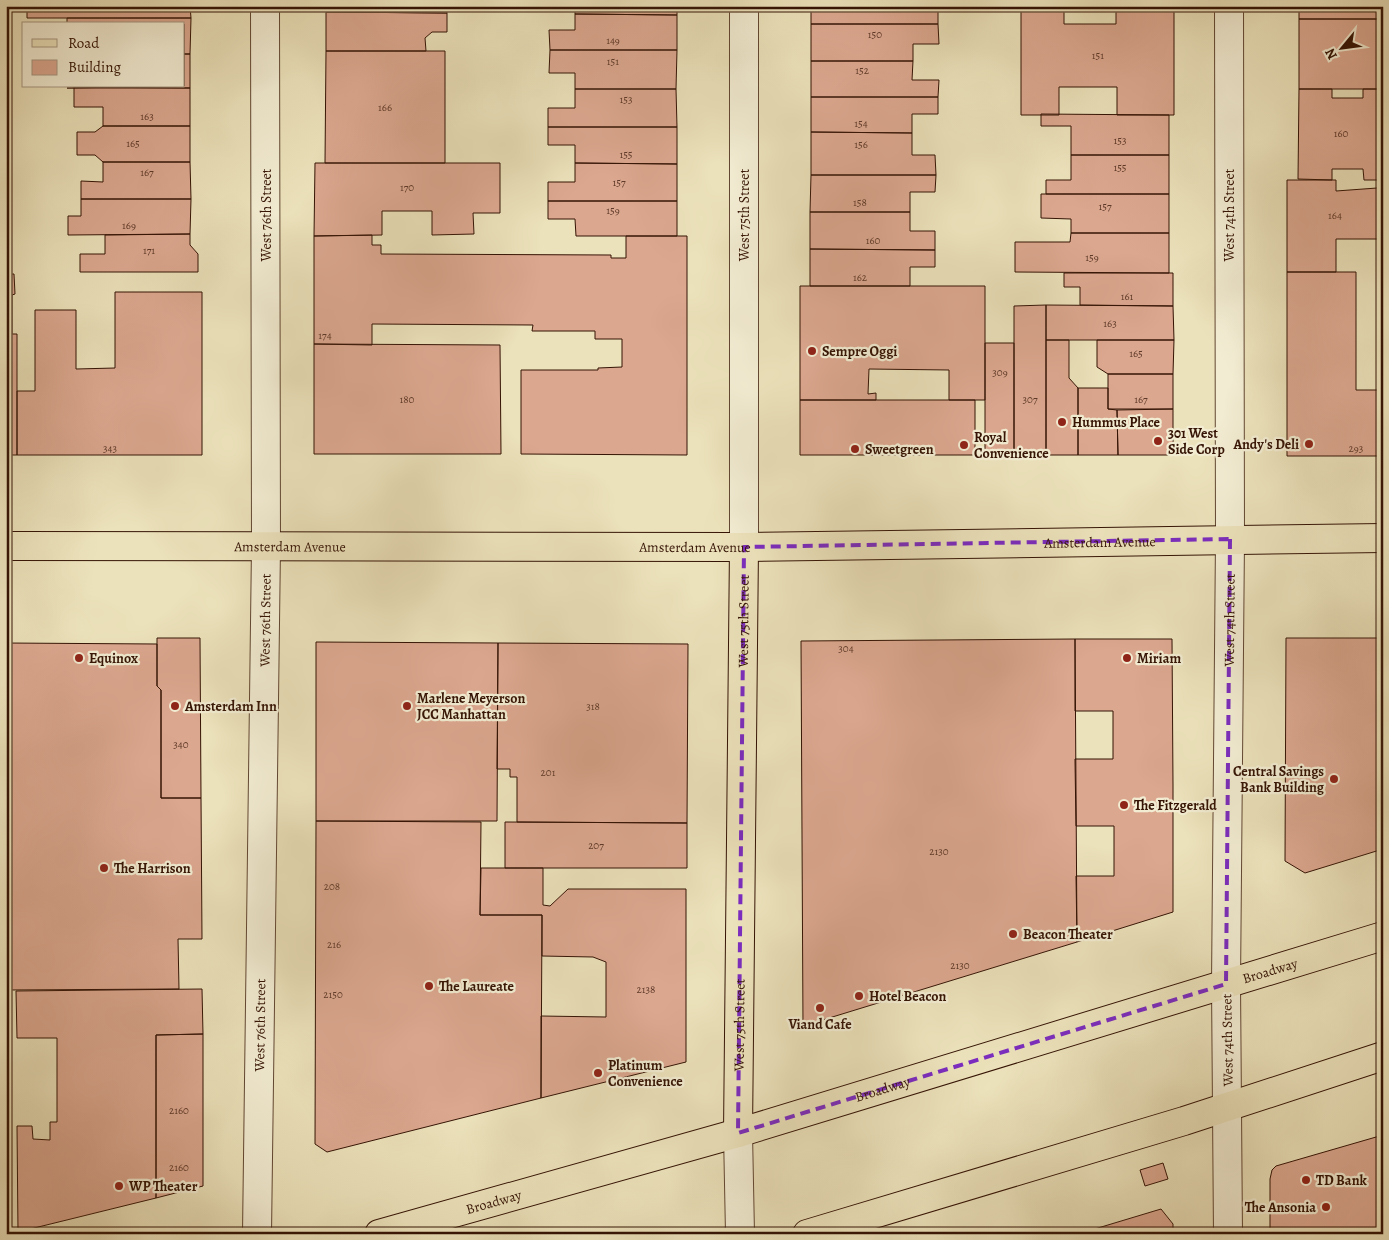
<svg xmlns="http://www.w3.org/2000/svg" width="1389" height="1240" viewBox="0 0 1389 1240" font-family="Alegreya,serif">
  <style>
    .building { fill: #dba78f; stroke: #351405 }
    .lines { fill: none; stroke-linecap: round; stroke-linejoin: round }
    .minor-casing { stroke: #624732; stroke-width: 30 }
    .major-casing { stroke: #351405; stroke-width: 30 }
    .minor { stroke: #f2ecd2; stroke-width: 28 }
    .major { stroke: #ebe1ba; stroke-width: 28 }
    .marked { fill: none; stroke: #7b2cbf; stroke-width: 4; stroke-dasharray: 10 6; stroke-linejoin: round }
    .poi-dot { fill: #8f2418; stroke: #f2ecd2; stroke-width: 2 }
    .labels { text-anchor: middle; stroke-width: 4.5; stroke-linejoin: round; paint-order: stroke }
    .number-label { font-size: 11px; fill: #5e3928 }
    .street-label { font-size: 14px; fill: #351405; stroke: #f2ecd2 }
    .poi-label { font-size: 14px; font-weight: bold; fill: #351405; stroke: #f2ecd2; text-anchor: start }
  </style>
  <rect width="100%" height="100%" fill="#ebe1ba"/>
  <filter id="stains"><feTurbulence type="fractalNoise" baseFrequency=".004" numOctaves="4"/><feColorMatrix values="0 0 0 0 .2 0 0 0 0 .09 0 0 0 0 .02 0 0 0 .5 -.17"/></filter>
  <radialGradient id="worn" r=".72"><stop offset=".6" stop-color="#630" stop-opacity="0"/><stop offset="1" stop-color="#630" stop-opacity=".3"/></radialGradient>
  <path class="building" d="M27,6H190L191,18H27Z
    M326,6H447V13L326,12Z
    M575,6H677V15L575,14Z
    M811,6L938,7V24H811Z
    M1021,6H1064V24H1116V6H1174V115H1117V87H1059V115H1021Z
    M1299,6H1383V19H1299Z
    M326,12L447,13V32H432L425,38L426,51H326Z
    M575,14L677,15V50H550L549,30H575Z
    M67,18H191L190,54H184V24H67Z
    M1299,19H1383V89H1299Z
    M811,24H938L939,44H913V61H811Z
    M550,50H677L676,89H575V73H549Z
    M326,51H445V163H325Z
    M184,54H190V88H67L184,86Z
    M811,61H913L912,80H939L938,97H811Z
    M74,87L190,88V126H103V107H74Z
    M575,89H676L677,127H548V108H575Z
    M1299,89H1332V98H1363V89H1383V180H1364L1363,169H1332V180L1298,179Z
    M811,97H938V114H912V133L811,132Z
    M1041,114L1169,115V155H1071V126H1041Z
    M103,126H190V162H103L95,155H77V132H95Z
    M548,127H677V164L575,163V145H548Z
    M811,132L912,133V155H935L936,175H811Z
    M1071,155H1169V194H1046V180H1071Z
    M103,162H190L191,199H81V181L103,182Z
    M315,163H500V213H473L474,234L432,235V211H382V235L314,236Z
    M575,163L677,164V201H548V182H575Z
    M811,175H936L935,192H910V212H810Z
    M1287,180H1336V191L1377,188L1383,191V239H1336V272H1287Z
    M1041,194H1169V233H1071V219L1041,218Z
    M81,199H191L190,234L68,235V216H81Z
    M548,201H677V236H576L575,219H548Z
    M810,212H910V231H935V250L810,249Z
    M1071,233H1169V273L1015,272V242H1070Z
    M190,234V245L198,254V272H80V254H105V235Z
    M372,235V245H381V254L611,255V258H626V236H687V455L521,454V370H598V368L622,367V339H595V331H532L533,325L372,324V345L314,344V236Z
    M810,249L935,250V267H910V286H810Z
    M1287,272H1356V390H1383V456H1287Z
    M1064,273H1173V306L1080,305V287H1064Z
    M6,274H14L15,294L12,295V334H17V455H6Z
    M800,286H985V400H949V370L869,369L868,394L876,393V400H800Z
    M115,292H202V455H17V391H35V310H76V369L115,368Z
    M1046,305L1173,306L1174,340H1046Z
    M1046,305V455H1014V306Z
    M1046,340H1069V378L1078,388V455H1046Z
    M1097,340H1174L1173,374H1108L1097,367Z
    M985,343H1014V455H985Z
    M314,344L500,345L501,454H314Z
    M1108,374H1173V409H1108Z
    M1078,388H1108V409L1117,410L1118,455H1078Z
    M800,400H975V455H800Z
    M1173,409V455H1118L1117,410Z
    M157,638H200L201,798H161V690L157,686Z
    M1286,638H1383V849L1305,873L1285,861Z
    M1075,639L1077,942L803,1026L801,641Z
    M1075,639H1172L1173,785V912L1077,942L1076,876H1114V826H1076L1075,759H1113V711H1075Z
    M316,642L498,643L497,821H316Z
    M6,643L157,644V686L161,690V798H201L202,939H178L179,989L6,990Z
    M498,643L688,644L687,823L517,822V777H510V769H497Z
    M316,821L481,822L480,915H542L541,1098L327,1152L315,1144Z
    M505,822L687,823V868H505Z
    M481,868H543V905L550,906L568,889H686V1062L541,1098V1016L606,1017V962L593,957L542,956V915H480Z
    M202,989L203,1034L156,1035V1198L18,1232L17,1126H32L33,1139L50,1140V1122H57V1038H17L16,991Z
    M203,1034V1186L156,1198V1035Z
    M1383,1135V1234H1270V1179L1272,1170L1276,1166Z
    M1163,1163L1168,1179L1145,1186L1140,1170Z
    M1161,1209L1173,1224V1234H1078Z"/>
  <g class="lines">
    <g class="minor-casing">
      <g id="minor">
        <path d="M744,6V547"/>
        <path d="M738,1133L740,1234"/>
        <path id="s1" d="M257,1234L266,547L265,6"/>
        <path id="s2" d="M1228,1234L1226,984L1230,539L1229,6"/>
      </g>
    </g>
    <g class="major-casing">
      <g id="major">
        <path id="s3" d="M6,546L744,547L1383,538"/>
        <path id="s4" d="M738,1133L744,547"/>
        <path id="s5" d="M379,1234L738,1133L1383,936"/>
        <path d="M807,1234L1184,1121L1383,1056"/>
      </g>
    </g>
    <use href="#minor" class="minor"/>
    <use href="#major" class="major"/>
  </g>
  <path class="marked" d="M1230,539L1226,984L738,1133L744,547Z"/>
  <g class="poi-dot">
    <circle cx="812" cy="351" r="5"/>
    <circle cx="1062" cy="422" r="5"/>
    <circle cx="1158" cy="441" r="5"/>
    <circle cx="1309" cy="444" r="5"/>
    <circle cx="964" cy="445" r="5"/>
    <circle cx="855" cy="449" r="5"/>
    <circle cx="79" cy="658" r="5"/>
    <circle cx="1127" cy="658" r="5"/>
    <circle cx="175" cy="706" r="5"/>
    <circle cx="407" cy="706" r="5"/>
    <circle cx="1334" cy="779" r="5"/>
    <circle cx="1124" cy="805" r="5"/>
    <circle cx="104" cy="868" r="5"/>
    <circle cx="1013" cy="934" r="5"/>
    <circle cx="429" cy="986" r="5"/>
    <circle cx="859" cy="996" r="5"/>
    <circle cx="820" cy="1008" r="5"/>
    <circle cx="598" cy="1073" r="5"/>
    <circle cx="1306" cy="1180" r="5"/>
    <circle cx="119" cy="1186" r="5"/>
    <circle cx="1326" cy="1207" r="5"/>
  </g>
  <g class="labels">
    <g class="number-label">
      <text x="875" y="38">150</text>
      <text x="613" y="44">149</text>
      <text x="1098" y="59">151</text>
      <text x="613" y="65">151</text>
      <text x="862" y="74">152</text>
      <text x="626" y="103">153</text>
      <text x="385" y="111">166</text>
      <text x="147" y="120">163</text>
      <text x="861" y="127">154</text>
      <text x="1341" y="137">160</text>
      <text x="1120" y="144">153</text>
      <text x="133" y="147">165</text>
      <text x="861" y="148">156</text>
      <text x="626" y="158">155</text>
      <text x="1120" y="171">155</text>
      <text x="147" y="176">167</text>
      <text x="619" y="186">157</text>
      <text x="407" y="191">170</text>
      <text x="860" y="206">158</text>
      <text x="1105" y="210">157</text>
      <text x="613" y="214">159</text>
      <text x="1335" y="219">164</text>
      <text x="129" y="229">169</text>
      <text x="873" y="244">160</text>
      <text x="149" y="254">171</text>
      <text x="1092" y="261">159</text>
      <text x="860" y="281">162</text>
      <text x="1127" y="300">161</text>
      <text x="1110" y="327">163</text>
      <text x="325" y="339">174</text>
      <text x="1136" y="357">165</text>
      <text x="1000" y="376">309</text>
      <text x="407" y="403">180</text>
      <text x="1030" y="403">307</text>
      <text x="1141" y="403">167</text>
      <text x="110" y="452">343</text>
      <text x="1356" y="452">293</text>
      <text x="846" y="652">304</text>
      <text x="593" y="710">318</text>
      <text x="181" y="748">340</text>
      <text x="548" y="776">201</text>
      <text x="596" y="849">207</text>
      <text x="939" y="855">2130</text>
      <text x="332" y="890">208</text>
      <text x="334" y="948">216</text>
      <text x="960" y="969">2130</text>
      <text x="646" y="993">2138</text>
      <text x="333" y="998">2150</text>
      <text x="179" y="1114">2160</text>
      <text x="179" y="1171">2160</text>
    </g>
    <g class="street-label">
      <text transform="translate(266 215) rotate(-90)" y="5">West 76th Street</text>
      <text transform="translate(744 215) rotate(-90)" y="5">West 75th Street</text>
      <text transform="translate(1229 215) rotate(-90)" y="5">West 74th Street</text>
      <text dy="5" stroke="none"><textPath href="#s3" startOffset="1094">Amsterdam Avenue</textPath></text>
      <text dy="5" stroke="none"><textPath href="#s3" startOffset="284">Amsterdam Avenue</textPath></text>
      <text dy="5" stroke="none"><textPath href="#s3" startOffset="689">Amsterdam Avenue</textPath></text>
      <text dy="5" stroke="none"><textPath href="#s1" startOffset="614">West 76th Street</textPath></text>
      <text dy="5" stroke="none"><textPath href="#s4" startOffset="512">West 75th Street</textPath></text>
      <text dy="5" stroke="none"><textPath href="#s2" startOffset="614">West 74th Street</textPath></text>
      <text dy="5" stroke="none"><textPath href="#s5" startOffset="929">Broadway</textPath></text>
      <text dy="5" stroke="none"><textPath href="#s1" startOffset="209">West 76th Street</textPath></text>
      <text dy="5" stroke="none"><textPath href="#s4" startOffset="108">West 75th Street</textPath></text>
      <text transform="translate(1227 1040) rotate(-91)" y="5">West 74th Street</text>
      <text dy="5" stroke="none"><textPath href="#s5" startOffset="524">Broadway</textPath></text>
      <text dy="5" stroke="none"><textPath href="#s5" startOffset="119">Broadway</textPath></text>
    </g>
    <g class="poi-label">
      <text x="822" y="356">Sempre Oggi</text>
      <text x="1072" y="427">Hummus Place</text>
      <text x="1168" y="438">301 West<tspan x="1168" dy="16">Side Corp</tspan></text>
      <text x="974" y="442">Royal<tspan x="974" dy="16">Convenience</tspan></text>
      <text x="1299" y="449" text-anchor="end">Andy's Deli</text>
      <text x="865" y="454">Sweetgreen</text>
      <text x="89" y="663">Equinox</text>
      <text x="1137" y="663">Miriam</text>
      <text x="417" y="703">Marlene Meyerson<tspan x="417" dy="16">JCC Manhattan</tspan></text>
      <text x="185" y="711">Amsterdam Inn</text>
      <text x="1324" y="776" text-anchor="end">Central Savings<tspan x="1324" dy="16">Bank Building</tspan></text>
      <text x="1134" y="810">The Fitzgerald</text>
      <text x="114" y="873">The Harrison</text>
      <text x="1023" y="939">Beacon Theater</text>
      <text x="439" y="991">The Laureate</text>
      <text x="869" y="1001">Hotel Beacon</text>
      <text x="820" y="1029" text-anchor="middle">Viand Cafe</text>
      <text x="608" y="1070">Platinum<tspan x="608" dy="16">Convenience</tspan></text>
      <text x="1316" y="1185">TD Bank</text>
      <text x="129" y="1191">WP Theater</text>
      <text x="1316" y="1212" text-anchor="end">The Ansonia</text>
    </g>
  </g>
  <rect width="1389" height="1240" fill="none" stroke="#ebe1ba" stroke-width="25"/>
  <rect x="8" y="8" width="1374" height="1225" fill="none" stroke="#351405" stroke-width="2.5"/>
  <rect x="12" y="12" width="1364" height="1215" fill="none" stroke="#351405"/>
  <rect x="22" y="22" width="162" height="65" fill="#f2ecd2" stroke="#a69680"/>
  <rect x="32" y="39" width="25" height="8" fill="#ebe1ba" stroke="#a69680"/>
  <text x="68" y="48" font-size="15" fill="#351405">Road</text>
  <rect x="32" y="60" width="25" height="15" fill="#dba78f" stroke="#a69680"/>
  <text x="68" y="72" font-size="15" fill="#351405">Building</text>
  <g transform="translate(1342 48) rotate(241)" stroke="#f2ecd2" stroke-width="4" paint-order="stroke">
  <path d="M0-4L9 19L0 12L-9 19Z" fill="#351405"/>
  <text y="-8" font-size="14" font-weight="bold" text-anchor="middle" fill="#351405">N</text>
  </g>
  <rect width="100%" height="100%" filter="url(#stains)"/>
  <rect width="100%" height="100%" fill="url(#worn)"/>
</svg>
